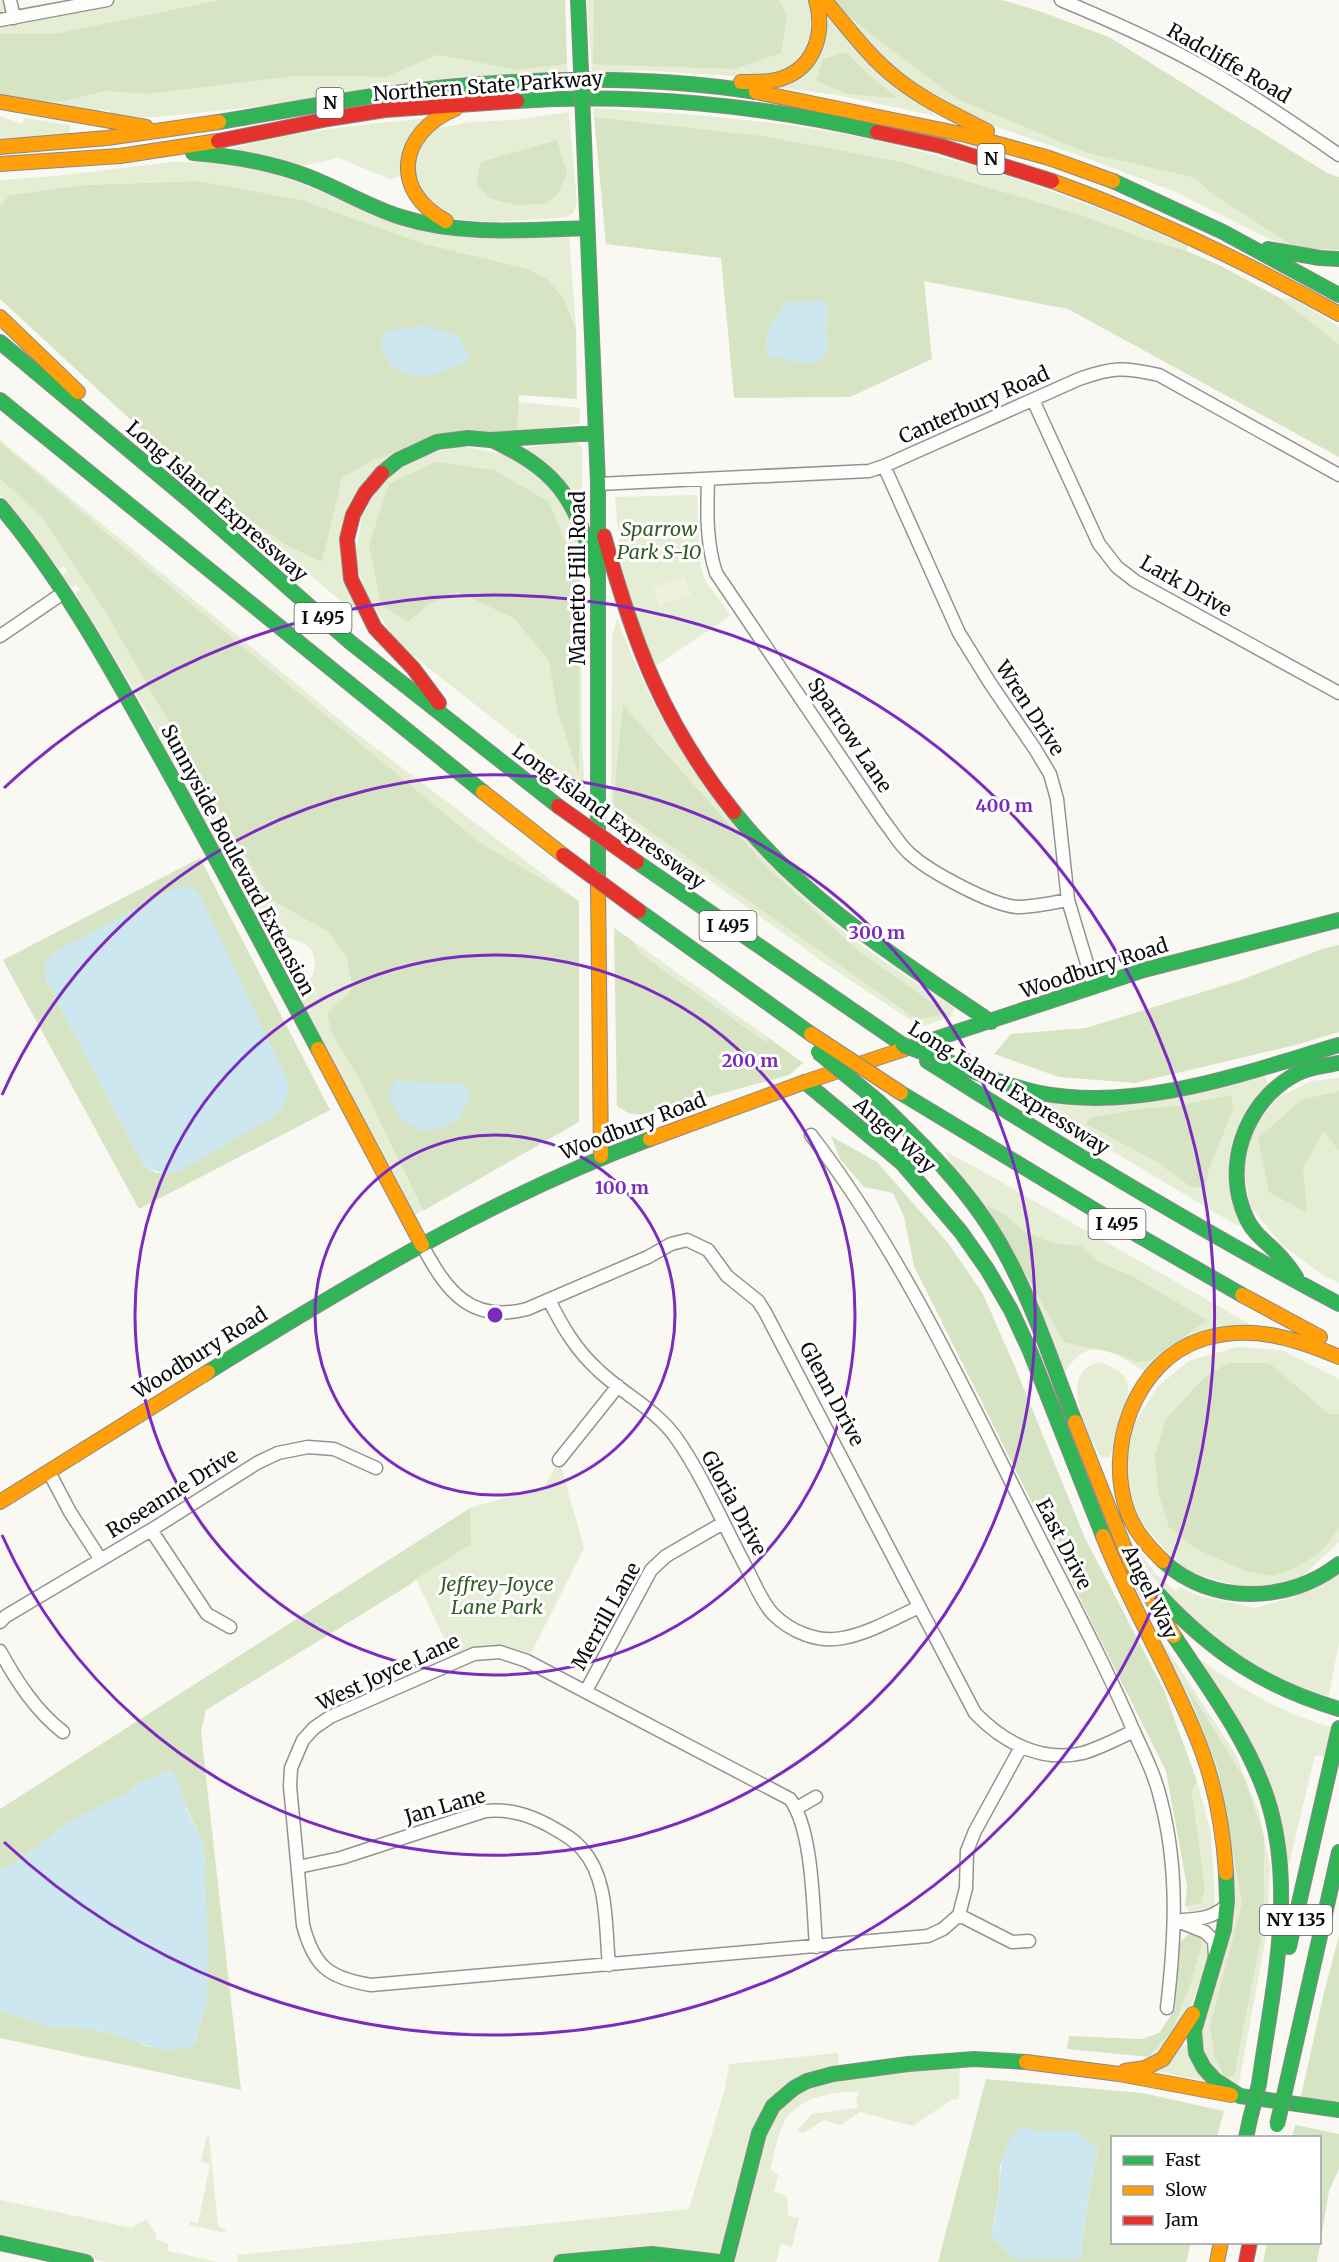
<svg xmlns="http://www.w3.org/2000/svg" width="1339" height="2262" viewBox="0 0 1339 2262" font-family="Merriweather,serif">
  <style>
    .green { fill: #e5edd4 }
    .forest { fill: #d7e4c3; fill-rule: evenodd }
    .pitch { fill: #eef1de }
    .water { fill: #cce7f0 }
    .lines { fill: none; stroke-linecap: round; stroke-linejoin: round }
    .street-casing { stroke: #949390; stroke-width: 15 }
    .fast-casing { stroke: #8a8987; stroke-width: 16 }
    .slow-casing { stroke: #8a8987; stroke-width: 16 }
    .jam-casing { stroke: #8a8987; stroke-width: 16 }
    .street { stroke: #fefefd; stroke-width: 12 }
    .fast { stroke: #30b455; stroke-width: 14 }
    .slow { stroke: #ff9f0a; stroke-width: 14 }
    .jam { stroke: #e5322d; stroke-width: 14 }
    .fast-bridge-casing { stroke: #8a8987; stroke-width: 16; stroke-linecap: butt }
    .slow-bridge-casing { stroke: #8a8987; stroke-width: 16; stroke-linecap: butt }
    .jam-bridge-casing { stroke: #8a8987; stroke-width: 16; stroke-linecap: butt }
    .fast-bridge { stroke: #30b455; stroke-width: 14 }
    .slow-bridge { stroke: #ff9f0a; stroke-width: 14 }
    .jam-bridge { stroke: #e5322d; stroke-width: 14 }
    .ring { fill: none; stroke: #7b2cbf; stroke-width: 3 }
    .labels { text-anchor: middle; stroke-width: 6; stroke-linejoin: round; paint-order: stroke }
    .shield { fill: #fff; stroke: #565656; stroke-width: 1.5 }
    .shield-label { font-size: 18px; font-weight: bold; fill: #0d0d0d }
    .street-label { font-size: 20px; fill: #0d0d0d; stroke: #fff }
    .park-label { font-size: 20px; font-style: italic; fill: #355d25; stroke: #fff }
    .centre { fill: #7b2cbf; stroke: #fff; stroke-width: 3 }
    .ring-label { font-size: 18px; text-anchor: middle; font-weight: bold; fill: #7b2cbf; stroke: #fff; stroke-width: 6; stroke-linejoin: round; paint-order: stroke }
  </style>
  <rect width="100%" height="100%" fill="#faf8f2"/>
  <path class="green" d="M0,0H10L11,15L93,0H219L54,34H0Z
    M587,0H808L814,26L799,62L765,78L639,70L592,75Z
    M833,1L1091,154L1195,178L1212,194L1296,248L1269,239L1176,192L1092,160L985,123L901,75Z
    M828,16L936,116L837,95L775,87Z
    M438,55L518,70L567,64L568,74L157,117H110L109,110L66,112L24,103L65,101L107,91L146,94L297,76L384,77Z
    M593,108C687,114 782,120 873,140C981,164 1086,201 1188,245L1186,251L763,136L594,117Z
    M569,112L577,203L574,212L567,217L492,222L456,219L431,209L413,169L417,148L438,125L441,128L469,122L514,120Z
    M0,116L22,124L24,118L70,125V135L0,140Z
    M426,118L404,175L390,179L339,158L296,167L221,152C287,131 357,126 426,118Z
    M173,162H217L263,168L380,216L569,235L576,329L563,297L546,278L527,269L422,243L302,200L198,181L84,185L9,195L0,207V180L56,176Z
    M1280,298L1294,299L1339,327V344Z
    M518,402L580,408L579,424L517,431Z
    M0,440L352,730L579,901L479,843L154,573L0,442Z
    M575,441L580,445L582,450V519L526,448Z
    M412,445L345,517L358,615L201,485L321,562L342,478L374,460Z
    M461,446L509,455L546,479L573,515L581,559L582,745L585,791L416,658L392,635L366,593L355,559L362,516L385,478L422,456Z
    M0,479L40,515L106,613L270,899L328,932L346,956L352,985L348,994L327,1013L331,1032L358,1077L422,1210L418,1213L414,1214L299,999C300,984 314,981 315,966C317,932 274,943 260,924L135,691L75,593L80,589L76,585L72,588L62,575L67,571L64,567L59,569L0,494Z
    M697,495L700,565L706,582L731,615L656,666L638,626L622,567L615,497Z
    M617,618C666,754 747,857 861,945C890,967 922,986 952,1006L955,1009L951,1014L955,1015L921,1027L823,962L611,809L612,637Z
    M633,941L769,1038L766,1042L641,954Z
    M1264,1073L1269,1086L1247,1109L1240,1225H1236L1025,1099Z
    M1339,1078V1283L1323,1275L1281,1244L1250,1206L1243,1166L1254,1126L1279,1097L1311,1081Z
    M945,1151L971,1165L1253,1326L1144,1371C1125,1360 1101,1339 1079,1355C1073,1360 1068,1368 1063,1374Z
    M1237,1347L1281,1350L1339,1379V1542L1301,1578L1247,1589L1182,1569L1139,1520L1125,1477L1133,1426L1157,1387L1189,1361Z
    M1101,1362C1110,1366 1124,1371 1127,1382C1133,1397 1115,1440 1110,1457L1102,1458C1086,1435 1056,1369 1101,1362Z
    M559,1460L584,1548L527,1661L514,1656L455,1661L416,1579L470,1544V1508L545,1486Z
    M1135,1545L1155,1573L1176,1592L1179,1587L1196,1595L1255,1608L1298,1596L1339,1571V1641L1328,1701L1248,1668L1168,1598L1133,1549Z
    M1152,1626L1236,1755L1259,1812L1270,1867L1267,1931L1238,2088L1215,2075L1199,2042L1229,1856Z
    M1201,1660C1244,1691 1287,1717 1339,1729V1760L1315,1755L1286,1877L1276,1815Z
    M1197,1781L1211,1833L1215,1904L1212,1911L1191,1914L1185,1906L1201,1904L1205,1889L1192,1792Z
    M1201,1937C1209,1944 1210,1949 1209,1958L1190,2008L1153,2062L1154,2052L1171,2032L1202,1944Z
    M1181,2044L1187,2046L1204,2081L1156,2071Z
    M838,2053L840,2072L960,2060L959,2099L951,2100L913,2126L860,2112L841,2125L824,2120L803,2133L797,2130L812,2114L858,2108L856,2101L859,2092C834,2091 802,2096 786,2119C777,2133 775,2153 770,2169L778,2175L774,2192L787,2196L788,2216L799,2218L792,2247L781,2244L776,2262H238L237,2255L689,2209L725,2089L729,2064Z
    M207,2135L209,2136L218,2226L225,2230L226,2233L189,2225L190,2221L198,2223L210,2164L201,2162Z
    M0,2200L132,2228L146,2219L157,2236L155,2239L169,2244L167,2251L218,2262H106L0,2241Z"/>
  <path class="forest" d="M219,0H565L567,64L518,70L438,55L385,77L297,76L146,94L107,91L65,101L24,103L0,98V34H54Z
    M594,0H779L787,15L781,53L734,69L593,64Z
    M832,0H1002L1039,11L1109,37L1327,173L1339,177V250L1296,248L1212,194L1195,178L1091,154L959,100L865,30Z
    M846,52L868,74L897,98L847,94L816,81L823,59Z
    M594,117L763,136L901,162L1081,215L1141,238L1187,251L1221,266L1280,298L1339,344V457L1068,309L924,281L932,359L850,397L734,398L721,258L606,244ZM786,302H827L826,330L828,347Z
    M557,140L567,173L557,195L545,204L515,205L489,198L476,183L481,162Z
    M198,181L302,200L422,243L527,269L546,278L563,297L576,329L577,399L519,395L517,431L438,435L374,460L342,478L322,562L286,545L201,485L0,299V207L9,195L84,185Z
    M0,442L154,573L479,842L579,901V1122L423,1211L358,1077L331,1032L327,1013L348,994L352,985L346,956L328,932L270,899L106,613L40,515L0,479Z
    M435,462L494,470L549,502L579,576V776L557,709L549,661L514,618L458,592L429,604L408,622L381,605L369,545L389,484Z
    M623,705L766,866L856,949L948,1014L916,1019L613,805Z
    M200,858L330,1110L139,1209L3,960ZM46,964L166,1173H156L144,1166L45,978Z
    M614,928L633,941L641,954L766,1042L769,1038L803,1063L789,1075L643,1115L628,1113L617,1106Z
    M1339,945V1032L1299,1044L1135,1083L1059,1077L994,1054L1011,1034L1086,1028L1238,981L1325,948Z
    M1339,1091V1151L1324,1131L1303,1168L1307,1213L1269,1192L1258,1138L1301,1100Z
    M1231,1095L1233,1110L1208,1171L1206,1188L1191,1187L1157,1162L1086,1124L1090,1118L1140,1109L1177,1106Z
    M831,1136L877,1162L948,1243L983,1294L1015,1367L1085,1538L1164,1690L1197,1781L1192,1792L1205,1889L1201,1904L1185,1906L1187,1886L1166,1771L914,1266L904,1217L893,1193L864,1187L840,1159Z
    M986,1205L1004,1214L1025,1232L1052,1243L1081,1246L1099,1262L1134,1277L1207,1320L1150,1361L1137,1362L1118,1354L1064,1342Z
    M1228,1363H1269L1329,1414H1339V1527L1327,1544L1318,1554L1297,1567L1273,1576L1249,1572L1227,1563L1193,1547L1169,1527L1158,1492L1155,1455L1166,1419L1203,1379Z
    M470,1508L471,1544L416,1579L411,1584L206,1710L201,1732L241,2090L0,2038V2011L57,2028L80,2027L108,2033L128,2038L149,2047L195,2043L207,2001L204,1846L170,1770L138,1784L125,1796L111,1800L61,1828L20,1860L0,1870V1809Z
    M1185,1683L1244,1778L1264,1836V1923L1234,2076L1225,2077L1215,2058L1210,2026L1242,1903L1218,1768Z
    M1189,1934L1201,1937L1202,1944L1190,1986L1171,2032L1149,2057L1067,2049L1069,2036L1142,2039L1159,2033L1175,2009L1179,1943Z
    M1339,1936V2105L1300,2101L1324,1992Z
    M986,2079L1142,2093L1224,2111L1217,2137L1112,2138V2242L1191,2243L1186,2262H938ZM1021,2127L1036,2131H1077L1098,2149L1089,2193L1080,2259H1015L991,2236L999,2195L1000,2165Z
    M1295,2125L1339,2134V2169L1329,2191L1317,2262H1263L1267,2243L1320,2242V2138L1292,2137Z"/>
  <path class="pitch" d="M685,577L691,595L659,605L654,587Z
    M500,1578L531,1589L525,1607L494,1595Z"/>
  <path class="water" d="M827,301L826,330L828,347L822,359L808,364L767,356L766,333L786,302Z
    M424,326L459,336L470,360C447,371 416,386 393,367C386,362 383,349 380,341L387,331Z
    M188,886L198,892L290,1086L284,1105L273,1117L180,1171C165,1174 157,1173 144,1166L45,978V964L53,953L175,888Z
    M395,1080L443,1084L460,1082L465,1087L471,1098L458,1119L443,1128L421,1131L403,1121L389,1097Z
    M170,1770L175,1773L188,1812L204,1845L208,1946L207,2001L195,2043L191,2047L165,2051L108,2033L80,2027L57,2028L0,2011V1870L20,1860L68,1822L111,1800L125,1796L138,1784Z
    M1021,2127L1037,2131H1077L1098,2149L1089,2193L1080,2259H1015L991,2236C994,2222 998,2207 999,2193C1001,2167 1000,2147 1021,2127Z"/>
  <g class="lines">
    <g class="street-casing">
      <path id="street" d="M10,0L14,18
        M1061,0C1109,20 1157,41 1203,67C1250,93 1295,124 1339,155
        M0,20L107,0
        M1033,400L1099,544L1117,567L1135,581L1339,693
        M884,466L959,633L990,683L1035,749L1050,774L1057,799L1068,900L1094,987
        M708,480C707,512 706,542 716,573L883,820C892,831 899,844 909,853C928,871 991,905 1017,907C1034,907 1051,903 1068,900
        M598,484L869,471L884,466L1079,379C1113,367 1124,367 1159,375L1339,475
        M0,636L63,593
        M811,1135C907,1260 972,1407 1044,1547C1074,1606 1105,1664 1131,1725C1142,1750 1155,1774 1161,1801C1179,1870 1175,1938 1167,2008
        M422,1245C446,1290 470,1324 527,1309L648,1257L671,1244L687,1240L708,1250L727,1276L758,1301L765,1312L975,1713C1003,1742 1041,1763 1083,1753C1100,1748 1117,1739 1134,1731
        M549,1300C562,1326 576,1350 598,1370C623,1394 657,1410 677,1439C704,1478 723,1524 746,1567C754,1582 761,1601 773,1614C791,1632 818,1643 843,1638C870,1633 895,1618 919,1607
        M559,1460L618,1386
        M49,1472L70,1512L101,1560
        M151,1530L207,1614L230,1627
        M0,1622L6,1616L151,1530L257,1463L278,1453L308,1447L334,1449L376,1468
        M0,1651C17,1682 36,1711 63,1732
        M586,1691L651,1570L666,1556L723,1523
        M797,1808L816,1797
        M298,1867L341,1858L485,1811C509,1809 527,1814 548,1825C560,1832 573,1838 582,1849C609,1879 605,1927 609,1965
        M959,1915L1012,1942L1029,1941
        M1175,1920L1205,1932L1214,1941L1215,1955
        M1182,1920C1201,1919 1212,1918 1226,1906
        M816,1947C813,1908 813,1830 790,1799L527,1661L500,1652L474,1654L330,1717L314,1728L303,1740L291,1768L290,1786L303,1925C314,1967 329,1978 371,1985L928,1936L943,1929L959,1915L966,1888L967,1851L975,1831L1021,1747"/>
    </g>
    <g class="fast-casing">
      <path id="fast" d="M578,0L580,47
        M517,101C635,93 761,105 877,132
        M219,122C272,113 326,103 380,95C503,78 633,73 756,92
        M584,141L598,484V884
        M193,153C233,156 271,162 309,177C340,189 369,207 401,217C461,236 525,230 587,228
        M1113,181L1223,232L1339,295
        M1268,249L1320,258L1339,259
        M0,342L190,501L350,642L558,806
        M0,400L483,792
        M494,441C566,475 576,505 598,578
        M382,473L398,460L437,442L468,438L490,440L596,433
        M0,506C60,577 107,661 152,742C209,843 263,946 318,1049
        M734,812C806,902 897,958 991,1022
        M637,862L903,1045
        M639,911L811,1034
        M914,1046L1144,970L1339,920
        M936,1057C970,1069 1004,1086 1040,1093C1140,1112 1244,1073 1339,1045
        M927,1061C1062,1147 1198,1229 1339,1304
        M805,1082L902,1163L961,1232L987,1269L1011,1310L1030,1351L1103,1536
        M901,1093L1108,1218L1242,1295
        M879,1102C926,1147 974,1195 1005,1253C1034,1306 1053,1366 1075,1422
        M1296,1277C1290,1268 1284,1260 1276,1252C1265,1241 1252,1232 1246,1217C1223,1168 1244,1105 1291,1077C1305,1068 1322,1066 1339,1063
        M208,1372C350,1284 493,1197 650,1139
        M1163,1561C1210,1605 1289,1604 1339,1564
        M1159,1595C1212,1652 1264,1687 1339,1709
        M1174,1636C1208,1687 1247,1739 1267,1798C1297,1890 1272,1991 1259,2084
        M1226,1873L1227,1901L1224,1929L1194,2031L1196,2053L1204,2068L1215,2080L1240,2096L1339,2110
        M1289,1947L1339,1728
        M1285,2091L1339,1852
        M1246,2138L1250,2119
        M0,2243L86,2262
        M561,2262L652,2254L720,2262
        M726,2262L759,2133L773,2106L794,2088L807,2081L833,2074L908,2064L974,2059L1026,2062"/>
    </g>
    <g class="slow-casing">
      <path id="slow" d="M824,0C847,26 868,56 896,78C923,100 956,115 987,131
        M741,82C755,82 770,83 783,78C816,66 825,31 816,0
        M756,92L966,135L1049,158L1113,181
        M0,102L146,127
        M0,147L107,138L219,122
        M0,164L120,156L218,141
        M1052,181C1153,217 1246,262 1339,314
        M446,221C390,191 398,133 455,109
        M0,317L78,392
        M483,792L563,855
        M598,884L601,1156
        M318,1049L422,1245
        M650,1139L805,1082L914,1046
        M1242,1295L1320,1337
        M1075,1422L1131,1564L1174,1636
        M0,1502L208,1372
        M1103,1536C1129,1603 1167,1665 1194,1731C1213,1775 1223,1824 1226,1873
        M1163,1561C1149,1547 1135,1532 1128,1513C1104,1450 1134,1361 1203,1339C1250,1324 1295,1338 1339,1357
        M1026,2062L1119,2074L1231,2095
        M1125,2071L1145,2068L1163,2059L1193,2014
        M1217,2262L1221,2242"/>
    </g>
    <g class="jam-casing">
      <path id="jam" d="M877,132L941,146L1052,181
        M218,141L328,119L385,110L517,101
        M382,473L365,493L353,515L347,539L351,579L375,628L413,668L439,703
        M604,536C634,644 663,723 734,812
        M1246,2262L1250,2242"/>
    </g>
    <use href="#street" class="street"/>
    <use href="#fast" class="fast"/>
    <use href="#slow" class="slow"/>
    <use href="#jam" class="jam"/>
    <g class="fast-bridge-casing">
      <path id="fast-bridge" d="M580,47L584,141
        M903,1045L935,1057
        M818,1052L879,1102
        M1250,2119L1259,2084
        M1277,2125L1285,2091"/>
    </g>
    <g class="slow-bridge-casing">
      <path id="slow-bridge" d="M811,1034L901,1093"/>
    </g>
    <g class="jam-bridge-casing">
      <path id="jam-bridge" d="M558,806L637,862
        M563,855L639,911"/>
    </g>
    <use href="#fast-bridge" class="fast-bridge"/>
    <use href="#slow-bridge" class="slow-bridge"/>
    <use href="#jam-bridge" class="jam-bridge"/>
  </g>
  <g class="ring">
    <circle cx="495" cy="1315" r="180"/>
    <circle cx="495" cy="1315" r="360"/>
    <path d="M2 1095A540 540 0 1 1 2 1535"/>
    <path d="M4 788A720 720 0 1 1 4 1842"/>
  </g>
  <g class="labels">
    <g class="shield">
      <rect x="316.5" y="88" width="27" height="30" rx="4.5"/>
      <rect x="977.5" y="144" width="27" height="30" rx="4.5"/>
      <rect x="294.5" y="603" width="57" height="30" rx="4.5"/>
      <rect x="699.5" y="911" width="57" height="30" rx="4.5"/>
      <rect x="1088.5" y="1209" width="57" height="30" rx="4.5"/>
      <rect x="1260" y="1905" width="72" height="30" rx="4.5"/>
    </g>
    <g class="shield-label">
      <text x="330" y="109">N</text>
      <text x="991" y="165">N</text>
      <text x="323" y="624">I 495</text>
      <text x="728" y="932">I 495</text>
      <text x="1117" y="1230">I 495</text>
      <text x="1296" y="1926">NY 135</text>
    </g>
    <g class="street-label">
      <text transform="translate(1229 63) rotate(30)" y="7">Radcliffe Road</text>
      <text transform="translate(488 86) rotate(-4)" y="7">Northern State Parkway</text>
      <text transform="translate(974 405) rotate(-24)" y="7">Canterbury Road</text>
      <text transform="translate(217 501) rotate(41)" y="7">Long Island Expressway</text>
      <text transform="translate(578 578) rotate(-90)" y="7">Manetto Hill Road</text>
      <text transform="translate(1186 586) rotate(30)" y="7">Lark Drive</text>
      <text transform="translate(1030 708) rotate(57)" y="7">Wren Drive</text>
      <text transform="translate(850 735) rotate(56)" y="7">Sparrow Lane</text>
      <text transform="translate(609 816) rotate(36)" y="7">Long Island Expressway</text>
      <text transform="translate(238 860) rotate(62)" y="7">Sunnyside Boulevard Extension</text>
      <text transform="translate(1094 968) rotate(-18)" y="7">Woodbury Road</text>
      <text transform="translate(1009 1088) rotate(32)" y="7">Long Island Expressway</text>
      <text transform="translate(633 1126) rotate(-21)" y="7">Woodbury Road</text>
      <text transform="translate(895 1135) rotate(42)" y="7">Angel Way</text>
      <text transform="translate(200 1353) rotate(-32)" y="7">Woodbury Road</text>
      <text transform="translate(832 1394) rotate(62)" y="7">Glenn Drive</text>
      <text transform="translate(172 1493) rotate(-32)" y="7">Roseanne Drive</text>
      <text transform="translate(734 1503) rotate(62)" y="7">Gloria Drive</text>
      <text transform="translate(1064 1544) rotate(63)" y="7">East Drive</text>
      <text transform="translate(1150 1592) rotate(64)" y="7">Angel Way</text>
      <text transform="translate(606 1616) rotate(-61)" y="7">Merrill Lane</text>
      <text transform="translate(388 1672) rotate(-25)" y="7">West Joyce Lane</text>
      <text transform="translate(445 1806) rotate(-16)" y="7">Jan Lane</text>
    </g>
    <g class="park-label">
      <text x="659" y="536">Sparrow<tspan x="659" dy="23">Park S-10</tspan></text>
      <text x="497" y="1591">Jeffrey-Joyce<tspan x="497" dy="23">Lane Park</tspan></text>
    </g>
  </g>
  <circle cx="495" cy="1315" r="9" class="centre"/>
  <g class="ring-label">
    <text x="1004" y="812">400 m</text>
    <text x="877" y="939">300 m</text>
    <text x="750" y="1067">200 m</text>
    <text x="622" y="1194">100 m</text>
  </g>
  <rect x="1111" y="2136" width="210" height="108" fill="#ffffff" stroke="#9e9e9e" stroke-width="1.5"/>
  <rect x="1123" y="2156" width="30" height="9" fill="#30b455" stroke="#9e9e9e" stroke-width="1.5"/>
  <text x="1165" y="2166" font-size="18" fill="#0d0d0d">Fast</text>
  <rect x="1123" y="2186" width="30" height="9" fill="#ff9f0a" stroke="#9e9e9e" stroke-width="1.5"/>
  <text x="1165" y="2196" font-size="18" fill="#0d0d0d">Slow</text>
  <rect x="1123" y="2216" width="30" height="9" fill="#e5322d" stroke="#9e9e9e" stroke-width="1.5"/>
  <text x="1165" y="2226" font-size="18" fill="#0d0d0d">Jam</text>
</svg>
